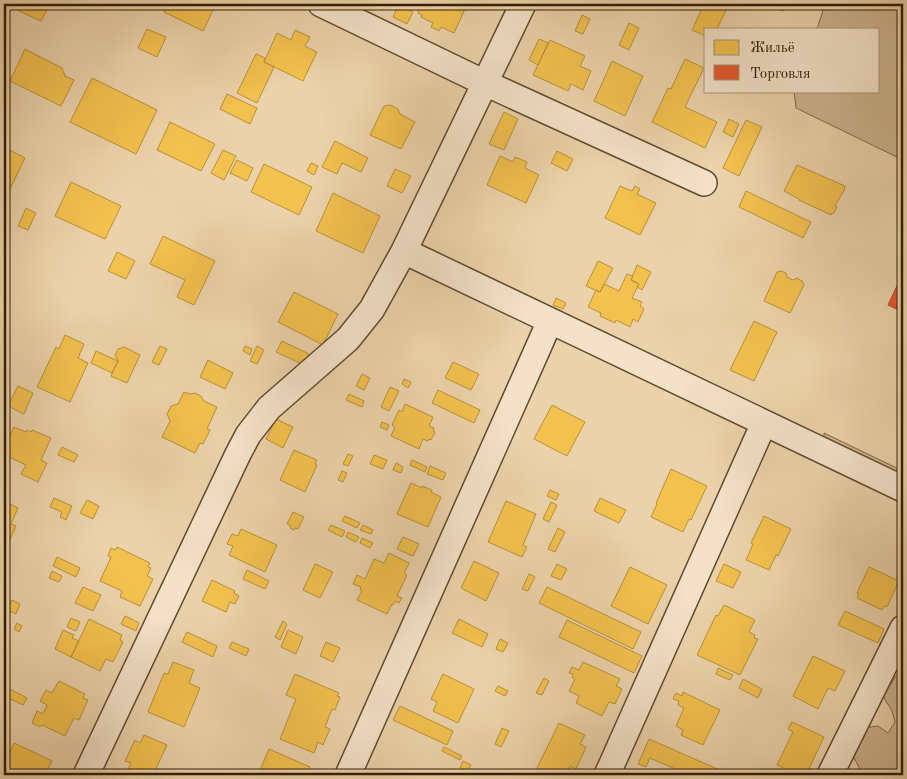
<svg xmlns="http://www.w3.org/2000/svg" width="907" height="779" viewBox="0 0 907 779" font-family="'Old Standard TT',serif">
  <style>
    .green { fill: #ccb38e; stroke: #7e6849 }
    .homes { fill: #f2c14e; stroke: #b89038 }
    .shops { fill: #e4572e; stroke: #ae4621 }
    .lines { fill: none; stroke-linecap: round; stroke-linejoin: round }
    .minor-casing { stroke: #5f4b2e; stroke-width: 28 }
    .minor { stroke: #f3e2c8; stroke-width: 25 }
  </style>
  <rect width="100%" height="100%" fill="#ecd2aa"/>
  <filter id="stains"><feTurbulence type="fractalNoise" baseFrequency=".004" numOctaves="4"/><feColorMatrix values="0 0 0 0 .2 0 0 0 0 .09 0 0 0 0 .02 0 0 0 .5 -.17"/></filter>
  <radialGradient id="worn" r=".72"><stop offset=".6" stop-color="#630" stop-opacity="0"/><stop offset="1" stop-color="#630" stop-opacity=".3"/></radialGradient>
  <path class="green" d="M825,4H903V160L796,108L794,91H878V29H817Z
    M824,433L903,471V482L824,444Z
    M903,665V775H863L852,754L863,728L878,726L888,733L895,722L892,711L883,696Z"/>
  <path class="homes" d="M22,4H38L48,8L41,21L19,11Z
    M168,4H216L203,31L164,12Z
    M422,4H455L465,9L454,33L441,27L439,31L431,27L433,23L421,17L422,15L418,13Z
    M704,4H729L717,29H706V36L692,30Z
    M767,4H786L783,11Z
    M398,5L413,12L407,24L393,17Z
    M582,15L590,19L583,34L575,31Z
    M629,23L639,28L629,50L619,45Z
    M147,29L166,37L157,57L138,48Z
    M295,30L310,37L305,46L317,52L303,81L264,62L277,33L291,40Z
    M539,39L548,43L538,65L529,60Z
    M550,40L585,56L580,66L591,71L583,90L571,84L568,91L533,75Z
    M25,49L62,68L65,76L74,80L61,106L10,81Z
    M256,54L265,58L264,62L274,67L257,103L237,93Z
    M685,59L704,68L685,107L717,122L705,148L652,122L668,88L671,89Z
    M612,61L643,76L625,116L594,101Z
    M92,78L157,110L136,154L70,122Z
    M227,94L257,108L250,124L220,109Z
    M390,105L398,109L400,114L415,122L401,149L370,135L384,106Z
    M504,112L518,119L504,150L489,144Z
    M729,119L739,124L733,137L723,132Z
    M746,120L762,127L739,176L723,168Z
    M170,122L215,144L201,171L157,150Z
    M335,141L368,158L361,172L342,163L337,174L322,167Z
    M4,147L25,158L10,189L4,186Z
    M223,150L236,156L224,180L211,173Z
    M557,151L573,159L567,171L551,163Z
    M500,156L513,162L515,157L527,162L525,168L539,175L526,203L487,185Z
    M237,160L253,168L247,181L230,173Z
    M311,163L318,166L314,175L307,171Z
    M264,164L312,187L299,215L251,192Z
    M797,165L845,186L844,188L845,189L835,206L837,207L834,213H832L831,215L799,200V199L784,191Z
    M395,169L411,176L402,193L387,186Z
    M71,182L121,206L105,239L55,216Z
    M620,186L632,191L635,186L640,189L637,194L656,203L640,235L605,218Z
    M746,191L811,222L803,238L739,207Z
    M333,193L380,216L363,253L316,231Z
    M26,208L36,213L28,230L18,226Z
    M163,236L215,261L194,305L177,297L185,280L150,264Z
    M117,252L135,261L126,279L108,271Z
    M598,261L613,268L600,292L586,286Z
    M637,265L651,272L642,290L637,287L639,284L631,280Z
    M781,271L786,273L787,277L793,280L797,278L802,281L804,285L790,313L764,301L777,272Z
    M627,274L633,276L631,280L639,284L632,298L642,302L640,306L644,309L638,322L633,319L630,327L616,320L615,323L600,316L601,313L588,307L596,290L600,292L604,284L619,291Z
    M294,292L338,314L323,345L278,322Z
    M556,298L566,303L563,309L553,305Z
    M754,321L777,332L754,381L730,370Z
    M65,335L84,344L78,358L88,363L70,402L37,387L56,347L59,349Z
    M282,341L309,354L304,365L276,352Z
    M160,346L167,349L159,365L152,362Z
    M245,346L252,349L250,355L243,351Z
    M257,346L264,350L257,364L250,361Z
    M124,347L140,355L127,383L111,376L118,361L115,355L118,349Z
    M96,351L118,361L112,373L91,363Z
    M208,360L233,373L225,389L200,377Z
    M453,362L479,374L471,390L445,378Z
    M362,374L370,378L364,390L356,386Z
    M404,379L411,382L408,388L402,384Z
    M18,386L33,393L24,414L8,406Z
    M390,387L399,391L389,411L381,407Z
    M438,390L480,410L474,423L432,403Z
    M184,392L190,394L195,393L201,396L204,401L217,407L207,429L210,430L203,444L200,443L195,453L162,437L170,421L167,414L171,406L178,404Z
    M349,394L364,401L362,407L346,400Z
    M405,404L433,417L429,426L434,428L433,431L435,432L431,440L429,439L428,441L423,439L419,449L391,436L395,427L392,425L399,410L402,412Z
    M552,405L585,422L567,456L534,439Z
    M276,419L293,427L283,448L266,439Z
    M382,422L389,425L387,430L380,427Z
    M14,427L26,432L27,430L31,432L32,430L51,438L41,460L47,463L38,482L21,474L26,465L9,457L10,454L5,451L7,447L5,446Z
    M62,447L78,455L74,462L58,455Z
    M294,450L317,460L315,464L317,465L305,492L280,480Z
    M348,454L353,456L348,466L343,464Z
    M374,455L387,460L383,469L370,464Z
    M412,460L427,467L425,472L410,465Z
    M396,463L403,467L401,473L393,470Z
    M430,466L446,473L443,480L427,474Z
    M671,469L707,486L691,520L689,519L683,532L651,517L657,504L656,503Z
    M342,471L347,473L343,482L338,480Z
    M411,483L422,488V486L432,490L431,492L441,497L428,527L397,514Z
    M550,490L559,494L556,500L547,496Z
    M54,498L72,506L66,520L60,517L62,512L50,507Z
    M600,498L626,510L619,523L594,511Z
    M87,500L99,506L93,519L80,513Z
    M4,501L18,508L11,524L16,526L9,542L4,540Z
    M506,501L536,514L523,545L527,547L522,557L488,542Z
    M551,502L557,505L549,522L543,519Z
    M293,512L304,517L298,529L295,528L294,530L290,528L291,526L287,524Z
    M345,516L360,523L357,528L342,521Z
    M764,516L791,529L778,556L776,555L769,570L746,560L753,544L751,543Z
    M331,525L345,531L342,537L328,530Z
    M363,525L373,530L371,534L360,530Z
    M558,528L565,532L555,552L548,549Z
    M241,529L277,545L265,572L229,555L233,546L227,544L232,534L238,536Z
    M348,532L359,537L356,542L346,537Z
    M403,537L419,544L413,556L397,549Z
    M362,538L373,543L370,548L360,543Z
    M117,547L150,563L148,567L151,568L147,576L153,579L140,606L120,597L122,591L100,581L111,557L108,556L111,548L115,550Z
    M389,553L409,563L404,573L407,575L397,596L402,598L399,603L395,601L393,605L392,604L387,614L357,600L362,591L360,590L361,587L353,584L357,575L365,579L374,559L384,563Z
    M57,557L80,568L76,577L53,566Z
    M474,561L499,573L486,601L461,588Z
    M315,564L333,572L320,598L303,590Z
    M557,564L567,569L561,580L551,576Z
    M724,564L741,572L733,588L716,581Z
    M630,567L667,585L648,624L611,606Z
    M869,567L899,581L887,607L884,606L882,610L857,598L859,594L857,593Z
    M247,570L269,581L265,589L243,579Z
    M52,571L62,576L59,582L49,578Z
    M529,574L535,577L528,591L522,589Z
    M212,580L235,591L234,593L239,596L235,604L230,602L226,612L202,601Z
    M83,587L101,595L93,611L75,603Z
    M547,587L641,632L633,649L539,603Z
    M12,600L20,604L16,614L7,610Z
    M724,605L755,620L749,632L755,635L754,638L758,639L740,675L697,655L716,615L718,616Z
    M845,611L884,629L878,643L838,625Z
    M125,616L139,623L136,631L121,624Z
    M71,618L80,622L76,631L67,627Z
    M89,619L122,635L120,640L123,642L113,662L106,659L100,671L71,657Z
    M459,619L488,634L482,647L452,633Z
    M567,620L642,656L634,673L559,637Z
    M283,621L287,624L280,640L275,637Z
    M17,623L22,626L19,632L14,629Z
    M63,630L74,635L72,638L79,641L71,657L55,649Z
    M288,630L303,637L296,654L281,647Z
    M187,632L217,646L213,657L182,642Z
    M500,639L508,643L503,652L496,649Z
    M232,642L249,649L246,656L229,648Z
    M326,642L340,648L333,662L320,656Z
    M813,656L845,671L835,691L828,688L818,709L793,696Z
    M173,662L194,670L189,683L200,688L184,727L148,712L164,673L168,674Z
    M583,662L620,679L616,686L622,689L615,704L609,702L602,716L576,703L579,696L569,691L575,679L572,677L573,674L569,673L572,667L579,670Z
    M718,668L733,675L730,680L716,674Z
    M295,674L339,693L337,696L340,697L335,710L332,709L325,727L330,729L323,745L318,742L314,753L280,739L296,699L286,695Z
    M443,674L474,689L458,723L433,711L437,702L431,699Z
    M544,678L549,681L542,695L536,693Z
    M743,679L762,689L758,698L739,688Z
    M59,681L85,694L83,698L88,700L79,720L74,718L65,736L42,725L40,727L32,723L37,711L43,714L47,705L40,701L46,690L52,693Z
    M4,686L27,698L23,705L4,696Z
    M498,686L508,691L505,696L495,691Z
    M683,692L720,710L703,745L681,735L683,730L676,726L684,708L678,705L679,701L673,699L676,693L682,696Z
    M400,706L453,731L447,745L393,720Z
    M792,722L824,737L806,775H798L777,765L793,732L788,729Z
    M559,723L585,735L580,744L586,747L576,769L570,766L565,775H553L537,768Z
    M502,728L509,731L501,747L495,744Z
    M144,735L167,745L153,775H130L126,774L131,763L125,761L135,740L140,743Z
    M649,739L724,772L723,775H689L650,758L646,767L638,764Z
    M14,743L52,761L45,775H4V765Z
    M444,747L462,756L460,760L442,751Z
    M269,749L310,767L307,775H273L260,770Z
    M463,761L471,765L467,772L460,768Z
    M260,770L273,775H258Z"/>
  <path class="shops" d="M903,273V312L888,305Z"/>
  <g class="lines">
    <g class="minor-casing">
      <path id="minor" d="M321,4L485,83L704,183
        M404,251L903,489
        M86,775L238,454L248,435L269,408L348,339L372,309L404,251L523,4
        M348,775L550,321
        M607,775L764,423
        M830,775L903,628"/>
    </g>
    <use href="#minor" class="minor"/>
  </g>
  <rect width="907" height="779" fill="none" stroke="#ecd2aa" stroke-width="20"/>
  <rect x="5" y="5" width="897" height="769" fill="none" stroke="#301e04" stroke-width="2.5"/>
  <rect x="10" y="10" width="887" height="759" fill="none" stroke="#301e04"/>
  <rect x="704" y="28" width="175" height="65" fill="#f3e2c8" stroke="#a5947a"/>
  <rect x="714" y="40" width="25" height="15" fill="#f2c14e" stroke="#a5947a"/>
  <text x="750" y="52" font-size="15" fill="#301e04">Жильё</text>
  <rect x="714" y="65" width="25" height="15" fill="#e4572e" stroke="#a5947a"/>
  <text x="750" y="78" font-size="15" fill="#301e04">Торговля</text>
  <rect width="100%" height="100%" filter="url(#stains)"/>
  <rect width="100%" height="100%" fill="url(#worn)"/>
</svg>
